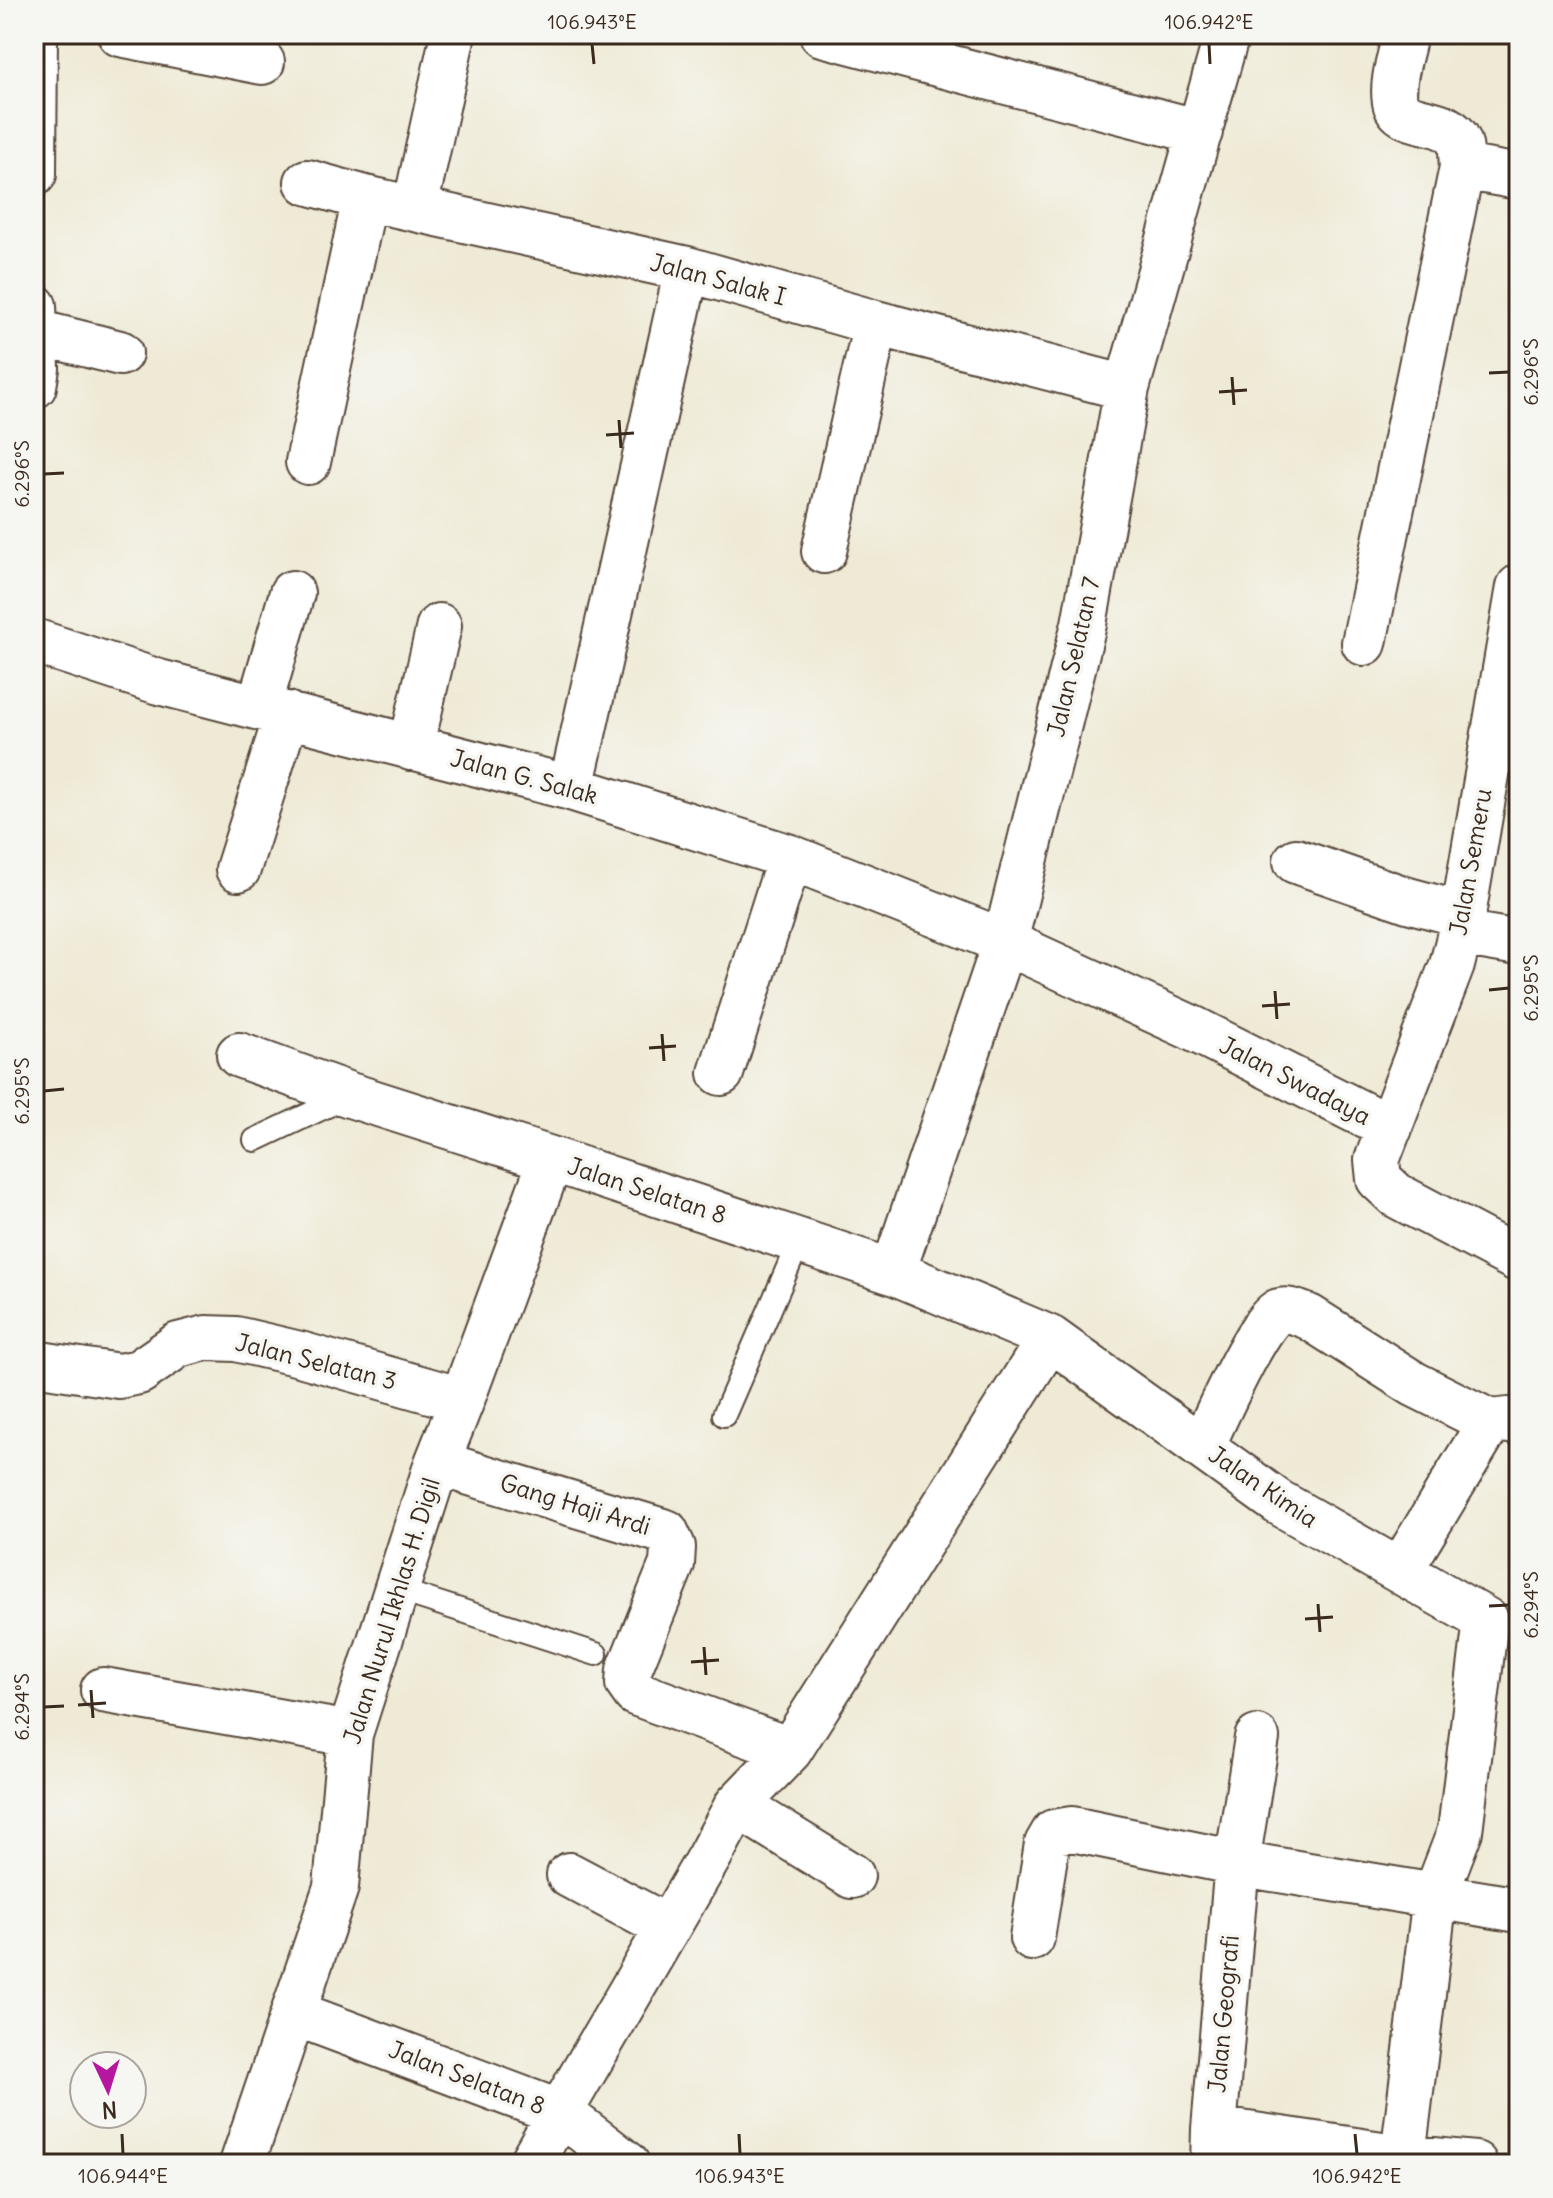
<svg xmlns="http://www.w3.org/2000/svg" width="1553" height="2198" viewBox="0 0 1553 2198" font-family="Delius,sans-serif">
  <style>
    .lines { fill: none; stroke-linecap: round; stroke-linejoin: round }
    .service-casing { stroke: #564739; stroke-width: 26 }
    .minor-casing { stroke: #564739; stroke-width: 48 }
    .service { stroke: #fff; stroke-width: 22 }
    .minor { stroke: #fff; stroke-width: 44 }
    .ticks { fill: none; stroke: #3b2a1e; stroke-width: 3 }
    .labels { text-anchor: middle; stroke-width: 7; stroke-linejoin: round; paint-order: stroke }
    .street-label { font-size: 24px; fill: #3b2a1e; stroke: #f6f6f2 }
    .neatline { fill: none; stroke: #3b2a1e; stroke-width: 3 }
    .ticks-label { font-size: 20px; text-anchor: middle; fill: #3b2a1e }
  </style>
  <rect width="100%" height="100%" fill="#f6f6f2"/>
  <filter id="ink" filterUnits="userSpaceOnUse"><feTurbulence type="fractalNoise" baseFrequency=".0125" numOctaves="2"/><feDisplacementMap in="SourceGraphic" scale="16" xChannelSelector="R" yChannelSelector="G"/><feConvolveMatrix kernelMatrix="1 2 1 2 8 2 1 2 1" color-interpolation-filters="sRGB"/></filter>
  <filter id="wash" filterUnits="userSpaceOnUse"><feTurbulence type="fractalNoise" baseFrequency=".006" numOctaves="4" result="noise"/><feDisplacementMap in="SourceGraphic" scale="32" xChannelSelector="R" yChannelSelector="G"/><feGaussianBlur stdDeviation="1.8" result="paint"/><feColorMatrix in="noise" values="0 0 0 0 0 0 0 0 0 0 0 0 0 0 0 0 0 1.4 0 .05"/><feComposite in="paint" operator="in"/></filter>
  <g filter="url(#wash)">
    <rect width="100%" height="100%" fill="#efead5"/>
  </g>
  <g filter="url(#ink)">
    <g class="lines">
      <g class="service-casing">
        <path id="service" d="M255,1140L348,1096
          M724,1415L799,1242
          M398,1590L596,1654"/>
      </g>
      <g class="minor-casing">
        <path id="minor" d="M120,34L262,62
          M822,34L1200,132
          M1462,167L1519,177
          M34,174L35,34
          M307,182L365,198L687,269L876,323L1127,388
          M415,208L453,34
          M36,332L120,353
          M34,386L37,368L34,306
          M308,462L365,198
          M824,551L876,323
          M1519,587L1460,933L1452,965L1377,1160L1379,1179L1396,1195L1519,1260
          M34,641L159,682L571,788L790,857L1005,942L1192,1028L1390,1128
          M1364,643L1462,167C1461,159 1462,149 1459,142C1448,115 1400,128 1395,102C1391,81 1401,55 1405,34
          M259,707L292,593
          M411,748L439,626
          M571,788L687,269
          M1296,861L1408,900L1464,915
          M238,869L287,714
          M1460,933L1519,943
          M239,1055L350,1095L551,1159L893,1272L1050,1338L1278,1502L1486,1620L1460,1831L1435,1896L1402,2164
          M721,1073L790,857
          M893,1272L1005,942L1084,624L1127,388L1227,34
          M34,1363L119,1376L139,1372L178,1345L206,1338L236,1339L300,1354L462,1400
          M1202,1447C1213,1423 1259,1319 1279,1311C1289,1308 1300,1314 1309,1317L1414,1384L1490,1422
          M437,1463L666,1532L673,1547L672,1564L629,1670L628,1683L635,1693L790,1750
          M1400,1571L1490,1422L1509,1420L1517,1423
          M103,1690L350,1734
          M737,1805L852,1876
          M569,1875L667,1927
          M1032,1938L1047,1844L1054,1832L1072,1829L1237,1863L1519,1910
          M294,2013L561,2113L627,2164
          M1214,2129L1402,2157L1475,2164
          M242,2164L336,1887L350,1734L437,1463L462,1400L551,1159
          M530,2164L709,1857L737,1805L790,1750L1050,1338
          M1213,2164L1214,2129L1237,1863L1257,1738"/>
      </g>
      <use href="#service" class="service"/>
      <use href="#minor" class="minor"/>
    </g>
  </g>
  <path class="ticks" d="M592,44L594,64M1209,44L1210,64M1489,373L1509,372M1232,377L1234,405M1219,392L1247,390M619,420L621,448M606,435L634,433M44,474L64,473M1489,990L1509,988M1275,991L1277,1019M1262,1006L1290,1004M662,1034L664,1061M649,1048L676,1046M44,1091L64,1089M1318,1604L1320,1632M1489,1606L1509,1605M1305,1619L1333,1617M704,1647L706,1675M691,1662L719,1660M91,1690L93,1718M78,1705L106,1703M44,1707L64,1706M122,2134L123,2154M739,2134L740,2154M1355,2134L1357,2154"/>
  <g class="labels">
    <g class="street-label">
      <text transform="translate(718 280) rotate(15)" y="8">Jalan Salak I</text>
      <text transform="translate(1074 657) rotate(-77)" y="8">Jalan Selatan 7</text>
      <text transform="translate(524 777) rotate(15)" y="8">Jalan G. Salak</text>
      <text transform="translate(1471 862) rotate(-80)" y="8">Jalan Semeru</text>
      <text transform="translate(1295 1081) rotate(27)" y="8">Jalan Swadaya</text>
      <text transform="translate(647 1191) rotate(18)" y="8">Jalan Selatan 8</text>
      <text transform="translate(316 1362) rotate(14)" y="8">Jalan Selatan 3</text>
      <text transform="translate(1263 1487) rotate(34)" y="8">Jalan Kimia</text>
      <text transform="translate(575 1505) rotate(17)" y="8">Gang Haji Ardi</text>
      <text transform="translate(392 1611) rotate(-73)" y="8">Jalan Nurul Ikhlas H. Digil</text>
      <text transform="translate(1224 2014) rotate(-85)" y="8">Jalan Geografi</text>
      <text transform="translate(467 2078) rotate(21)" y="8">Jalan Selatan 8</text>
    </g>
  </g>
  <rect width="1553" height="2198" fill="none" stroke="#f6f6f2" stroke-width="88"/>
  <g transform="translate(108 2090) rotate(176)"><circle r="38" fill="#f6f6f2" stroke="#aba49d" stroke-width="2"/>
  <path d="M0-6L14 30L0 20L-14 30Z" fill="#b5179e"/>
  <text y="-12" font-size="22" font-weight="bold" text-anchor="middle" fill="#3b2a1e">N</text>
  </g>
  <rect x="44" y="44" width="1465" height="2110" class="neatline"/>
  <g class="ticks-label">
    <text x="592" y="29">106.943°E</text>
    <text x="1209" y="29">106.942°E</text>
    <text transform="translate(1531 372) rotate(-90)" y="7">6.296°S</text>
    <text transform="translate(22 474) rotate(-90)" y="7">6.296°S</text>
    <text transform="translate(1531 988) rotate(-90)" y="7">6.295°S</text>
    <text transform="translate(22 1091) rotate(-90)" y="7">6.295°S</text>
    <text transform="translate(1531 1605) rotate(-90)" y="7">6.294°S</text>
    <text transform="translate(22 1707) rotate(-90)" y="7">6.294°S</text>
    <text x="123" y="2183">106.944°E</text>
    <text x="740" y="2183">106.943°E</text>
    <text x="1357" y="2183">106.942°E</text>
  </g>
</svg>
